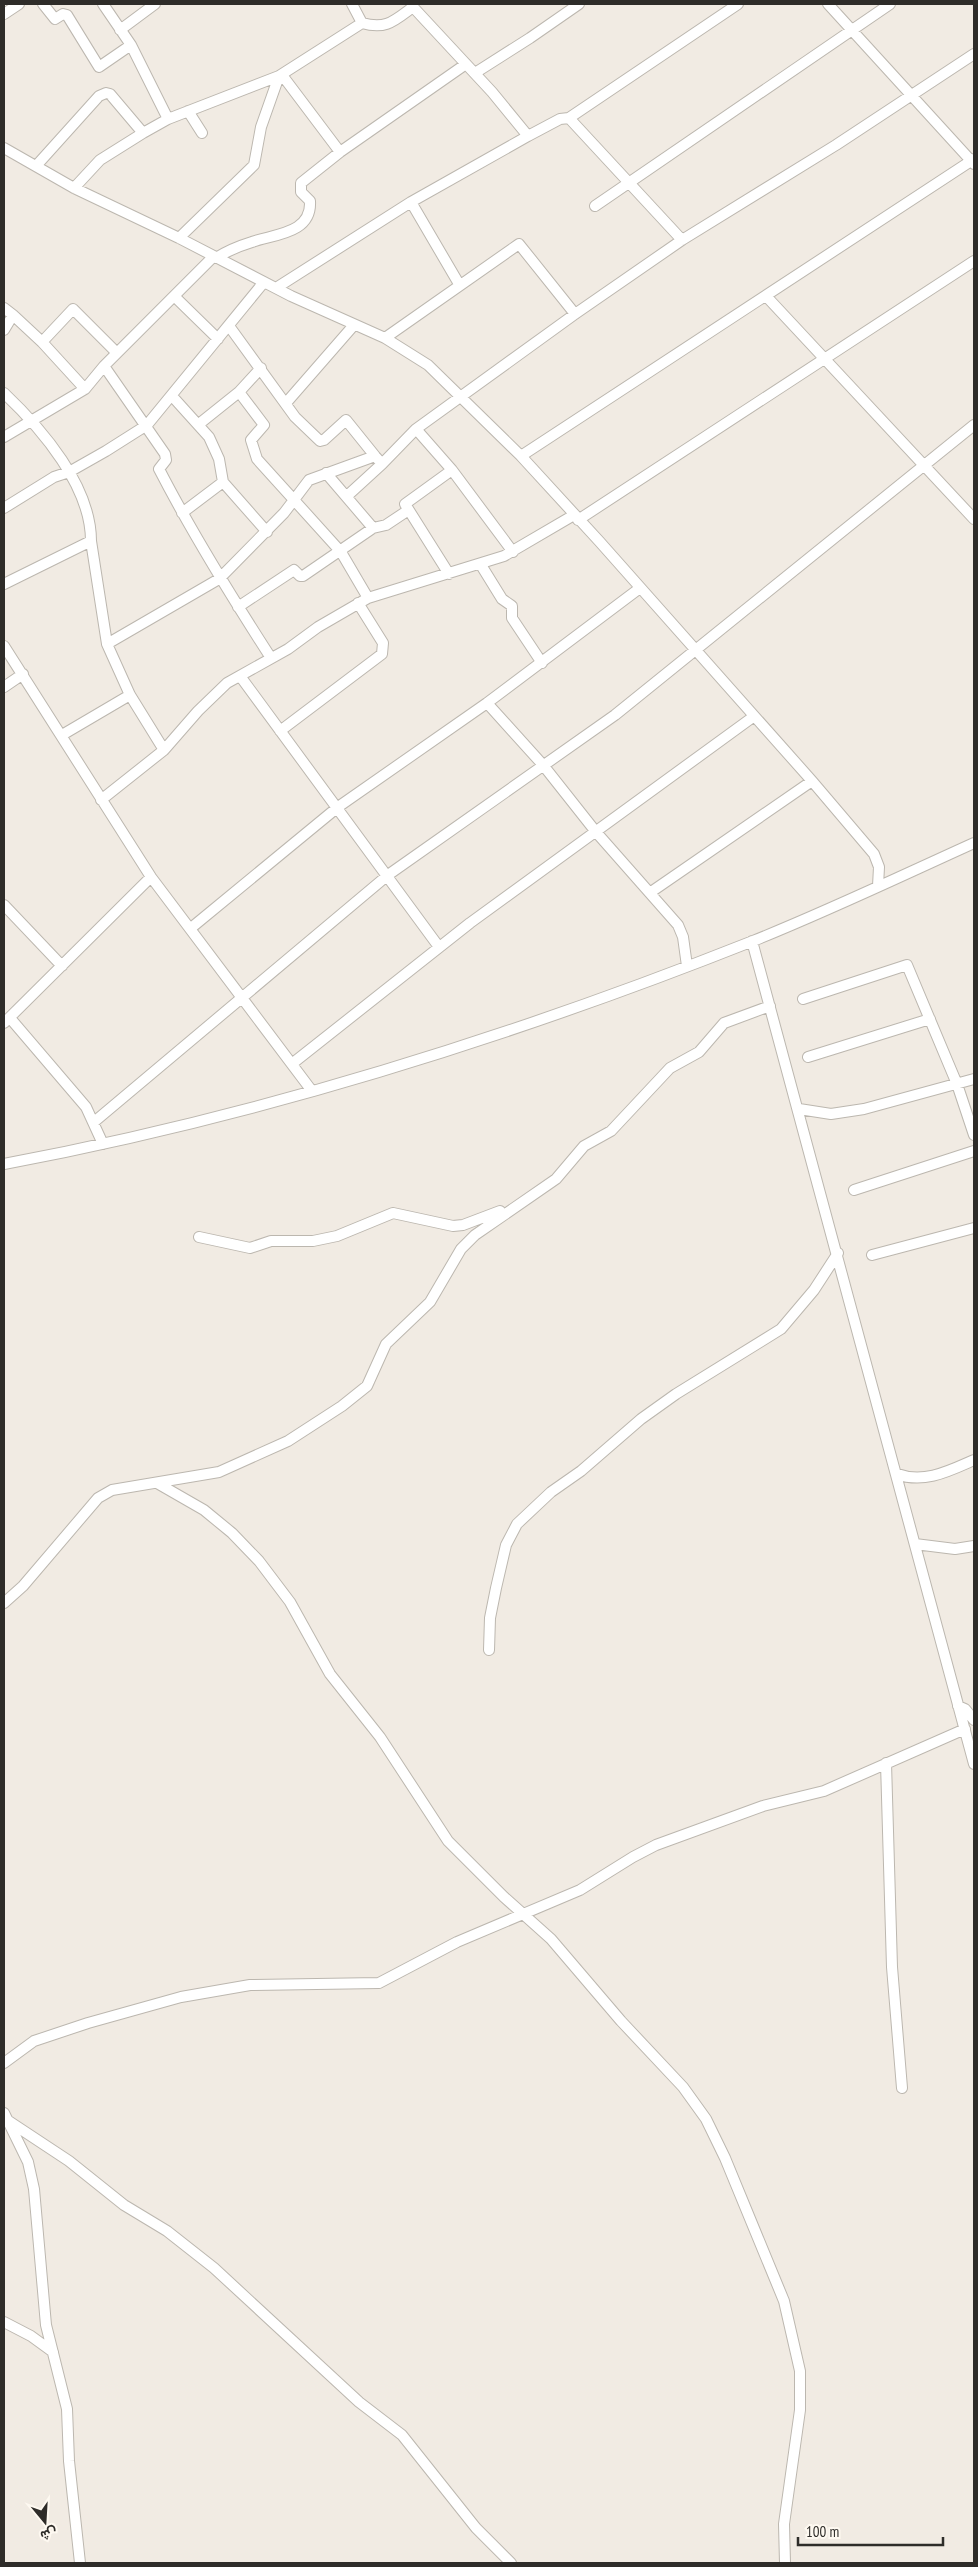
<svg xmlns="http://www.w3.org/2000/svg" width="978" height="2567" viewBox="0 0 978 2567" font-family="'PT Sans Narrow',Vazirmatn,sans-serif">
  <style>
    .lines { fill: none; stroke-linecap: round; stroke-linejoin: round }
    .minor-casing { stroke: #bcb7af; stroke-width: 12 }
    .minor { stroke: #fff; stroke-width: 10 }
  </style>
  <rect width="100%" height="100%" fill="#f1ebe3"/>
  <g class="lines">
    <g class="minor-casing">
      <path id="minor" d="M43,4L55,19L63,14L67,15L99,67L131,45
        M103,4L131,45L168,119
        M352,4L362,23C386,30 394,21 413,7L492,92L528,136L560,119L569,118L682,240
        M828,4L974,164
        M4,14L19,4
        M120,30L155,4
        M475,73L530,38L579,4
        M282,75L340,152
        M188,111L202,133
        M569,118L738,4
        M4,148L74,188L179,238L291,296L385,338L428,365L521,456L599,541L812,781L874,854L879,867L878,886
        M36,166L99,96L106,93L110,94L143,133
        M74,188L100,160L143,133L168,119L279,76L362,23
        M411,202L459,284
        M595,206L890,4
        M179,238L254,165L261,127L279,76
        M213,257L104,366L165,454L166,460L159,469C193,535 231,596 271,658
        M216,258C227,251 239,246 252,242C274,234 312,234 310,201L301,192V183L340,152L466,64
        M276,288L411,202L528,136
        M174,296L218,339
        M766,296L974,519
        M4,308L13,315L4,330
        M13,315L42,342L85,389
        M229,326L295,417L320,441L324,440L346,420L375,456
        M385,338L519,244L575,314
        M42,342L73,309L116,352
        M239,392L264,425L251,440L257,459L341,552L368,598
        M4,393C42,429 91,486 91,541L107,644L130,695L164,750
        M172,396L209,437L219,459L223,482L267,532
        M286,403L354,325
        M199,424L239,392L261,368
        M416,429L452,470L513,552
        M4,437L85,389L104,366
        M521,456L974,159
        M347,496L382,464
        M4,508L54,477L69,472L106,451L147,425L264,282
        M182,513L223,482
        M578,520L974,261
        M373,528L386,525L407,511
        M481,565L502,599L512,606V618L542,663
        M449,574L405,504L452,470
        M4,584L91,541
        M238,607L294,570L300,576H303L373,528L326,473
        M107,644L219,579L284,513L309,480L375,456L382,464L416,429L575,314L682,240L836,145L974,54
        M4,646L151,877L312,1091
        M240,676L439,947
        M4,687L23,674
        M487,703L543,765L596,832L678,925L683,937L687,966
        M280,731L382,654L383,643L358,603
        M62,735L130,695
        M101,800L164,750L198,711L227,683L288,649L318,627L368,598L504,556L574,515
        M651,892L812,781
        M4,905L62,966
        M191,928L338,807L487,703L640,588
        M752,941L974,1764
        M803,999L907,965L957,1084L974,1135
        M10,1018L86,1107L103,1144
        M4,1023L151,877
        M808,1057L930,1019
        M293,1063L470,923L753,717
        M799,1109L831,1114L864,1109L974,1079
        M94,1122L388,875L615,715L974,425
        M4,1164C260,1116 511,1037 753,941C828,911 901,876 974,843
        M854,1190L974,1151
        M199,1237L250,1248L271,1241H313L337,1236L393,1213L453,1226L463,1225L500,1211
        M872,1255L974,1228
        M897,1474C924,1484 949,1471 974,1460
        M157,1483L204,1510L232,1533L259,1561L290,1602L330,1674L380,1737L448,1841L504,1897L551,1939L621,2021L683,2087L706,2119L725,2158L784,2301L800,2371V2410L784,2524L785,2563
        M915,1544L955,1549L974,1546
        M4,1603L23,1586L98,1498L112,1490L219,1472L288,1441L342,1406L367,1386L386,1344L430,1302L461,1249L475,1235L556,1179L584,1146L611,1131L670,1068L699,1052L724,1023L770,1006
        M489,1650L490,1618L496,1588L506,1545L517,1524L551,1492L581,1471L641,1419L676,1394L781,1329L814,1290L838,1253
        M958,1706L965,1709L974,1720
        M886,1763L892,1967L902,2088
        M4,2063L34,2041L88,2023L181,1997L250,1985L379,1983L457,1942L580,1890L633,1857L656,1845L763,1806L824,1791L965,1729
        M4,2113L28,2162L34,2189L46,2325L67,2409L69,2461L80,2563
        M7,2120L69,2161L124,2205L167,2231L214,2268L359,2402L402,2435L476,2528L511,2563
        M4,2322L31,2336L53,2352"/>
    </g>
    <use href="#minor" class="minor"/>
  </g>
  <rect width="978" height="2567" fill="none" stroke="#2e2c29" stroke-width="10"/>
  <g transform="translate(45 2522) rotate(162)" stroke="#fef9f1" stroke-width="4" paint-order="stroke">
  <path d="M0-4L9 19L0 12L-9 19Z" fill="#2e2c29"/>
  <text y="-8" font-size="14" font-weight="bold" text-anchor="middle" fill="#2e2c29">ش</text>
  </g>
  <path d="M798 2537v8h145v-8" fill="none" stroke="#2e2c29" stroke-width="2.5"/>
  <text x="806" y="2537" font-size="15" fill="#2e2c29" stroke="#fef9f1" stroke-width="4" paint-order="stroke">100 m</text>
</svg>
